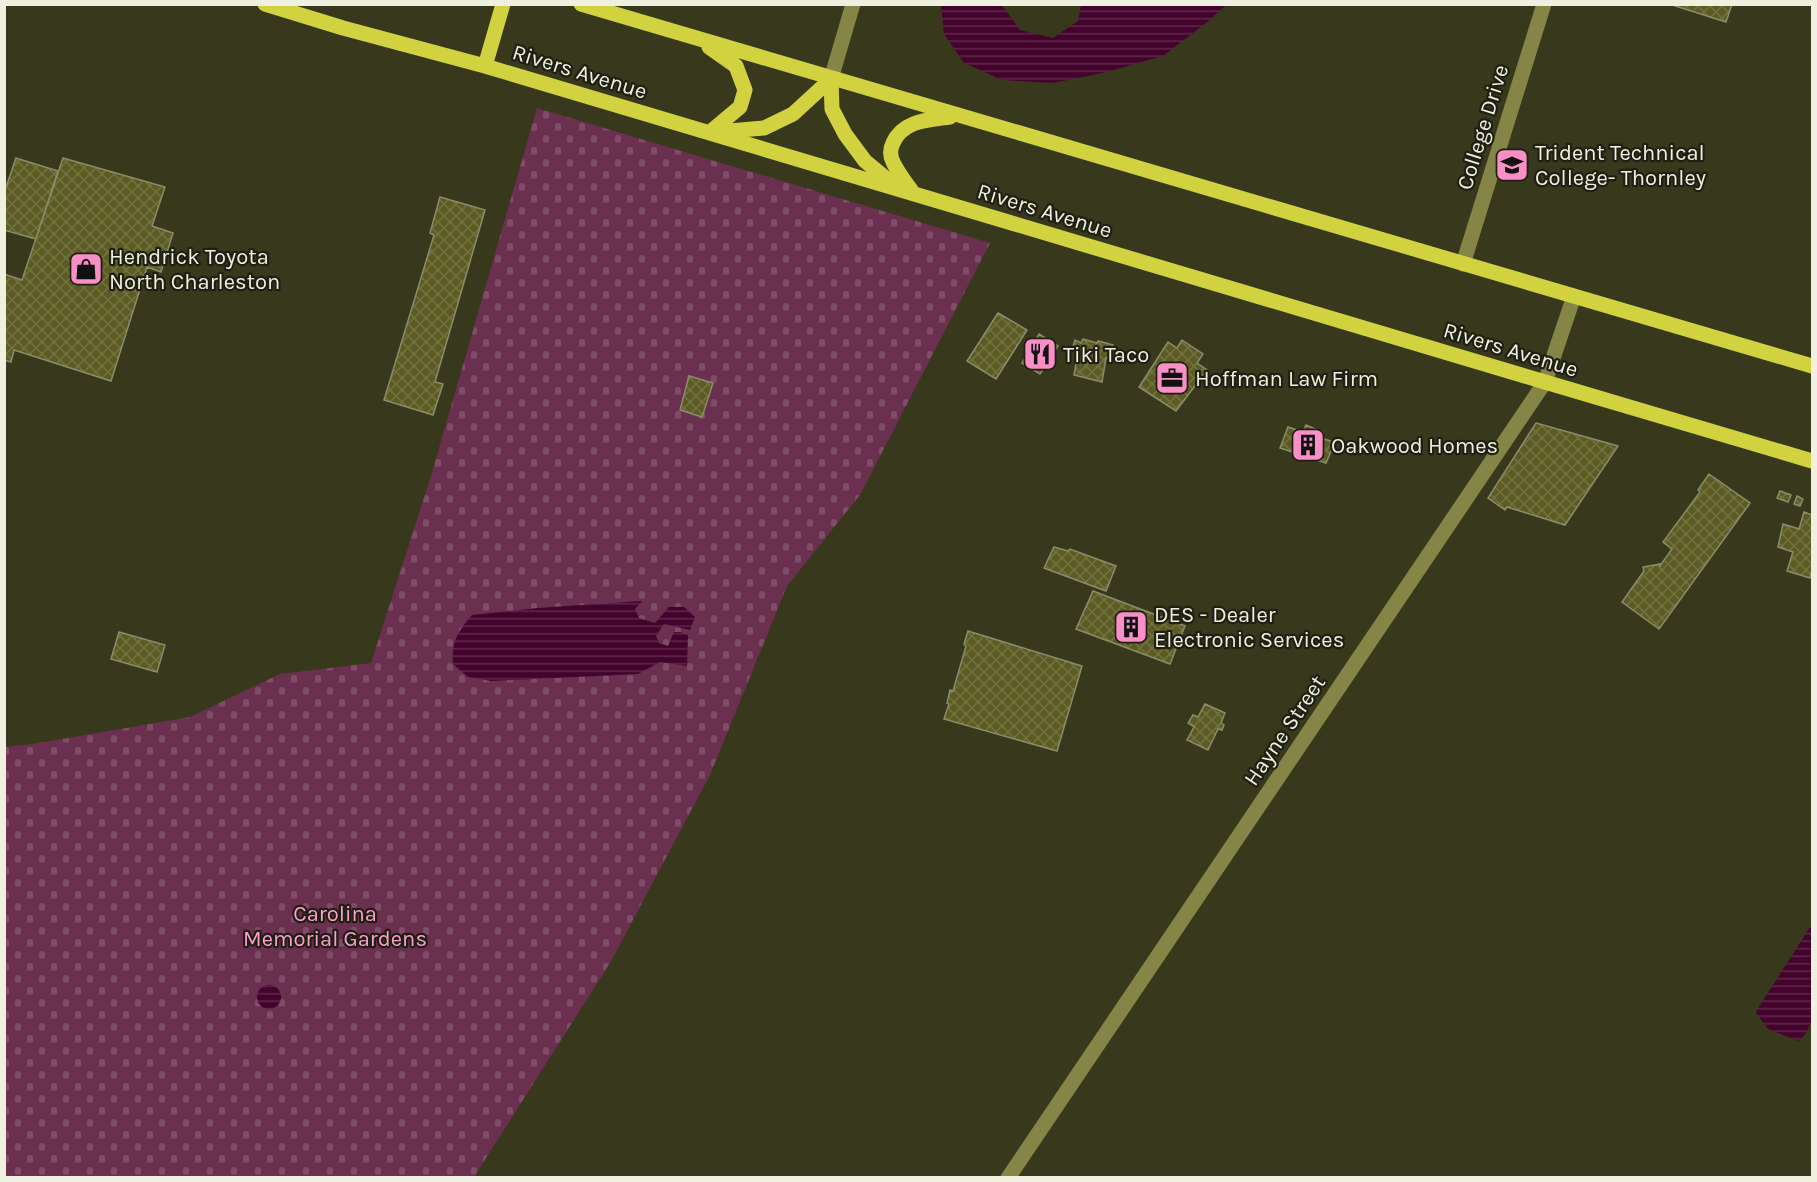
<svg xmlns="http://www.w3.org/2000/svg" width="1817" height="1182" viewBox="0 0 1817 1182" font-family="Karla,sans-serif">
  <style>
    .cemetery { fill: url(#cemetery-stones) }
    .water { fill: url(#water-rules) }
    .building { fill: url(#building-cross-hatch); stroke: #8a8c6c; stroke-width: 1.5 }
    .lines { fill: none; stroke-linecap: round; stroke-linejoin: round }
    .minor { stroke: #848546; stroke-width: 15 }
    .major { stroke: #d2d240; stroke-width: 15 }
    .labels { text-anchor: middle; stroke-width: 4.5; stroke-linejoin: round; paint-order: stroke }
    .street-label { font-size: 22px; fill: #eff0df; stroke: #1f1f13 }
    .poi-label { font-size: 22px; fill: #eff0df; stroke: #1f1f13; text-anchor: start }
    .park-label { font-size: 22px; fill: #fe9fd0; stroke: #1f1f13 }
  </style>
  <defs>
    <pattern id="cemetery-stones" width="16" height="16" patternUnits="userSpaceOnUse" patternTransform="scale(1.5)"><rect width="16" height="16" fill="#6b2f50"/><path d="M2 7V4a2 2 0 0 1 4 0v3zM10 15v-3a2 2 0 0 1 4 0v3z" fill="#804d69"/></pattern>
    <pattern id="water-rules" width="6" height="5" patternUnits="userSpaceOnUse" patternTransform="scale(1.5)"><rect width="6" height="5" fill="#44032c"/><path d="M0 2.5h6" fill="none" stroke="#5f284a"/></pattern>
    <pattern id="building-cross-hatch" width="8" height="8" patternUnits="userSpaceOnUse" patternTransform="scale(1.5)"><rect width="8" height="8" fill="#5b5b23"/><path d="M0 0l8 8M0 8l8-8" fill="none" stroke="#737342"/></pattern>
  </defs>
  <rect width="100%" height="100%" fill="#38391c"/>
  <path class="cemetery" d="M537,108L990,243L860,495L787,586L710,775L610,963L474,1177L5,1178V747L33,744L190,717L280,674L371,663L431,476Z"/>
  <path class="water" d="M941,5H1002L1020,30L1053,38L1078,21L1081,5H1226L1206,23L1163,56L1107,72L1053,83L1002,80L964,63L944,34Z
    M642,601L635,609L639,618L655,623L669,607H684L695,617L690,630L664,624L656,636L659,643L668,646L674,632H680L688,635L687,666L660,662L638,674L491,681L468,677L453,664C451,642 458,631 472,615L538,608Z
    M1812,924V1020L1805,1035L1798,1041L1768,1029L1756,1013L1760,1005Z
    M257 997a12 12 0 1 1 24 0a12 12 0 1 1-24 0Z"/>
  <path class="building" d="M1669,4H1732L1726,22Z
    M16,158L58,171L36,239L4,230V193Z
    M63,158L165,187L152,226L173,233L161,272L147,267L111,381L14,350L11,362L4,360V274L22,280Z
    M440,197L485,210L435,382L443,384L433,415L384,400L434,235L430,233Z
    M998,313L1027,330L996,379L967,361Z
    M1039,334L1058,346L1040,374L1022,363Z
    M1083,339L1097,343L1098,341L1113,345L1111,351L1118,353L1116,360L1106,358L1102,382L1074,375L1078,352L1072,350L1075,340L1081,343Z
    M1182,340L1203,354L1197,363L1207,370L1176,411L1139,387L1168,342L1177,348Z
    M689,376L713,383L702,417L680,410Z
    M1536,423L1618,446L1565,525L1507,507L1505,510L1488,498Z
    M1306,425L1322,432L1320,438L1335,442L1326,463L1280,448L1288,427L1303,432Z
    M1709,474L1750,503L1659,629L1622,602L1644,571L1643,567L1660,564V566L1672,549L1663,542L1700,492L1698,490Z
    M1780,491L1791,495L1788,502L1777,498Z
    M1797,496L1803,499L1800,506L1794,504Z
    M1804,512L1812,515V569L1810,578L1787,571L1793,552L1778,547L1783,524L1799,529Z
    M1054,547L1068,551L1070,549L1116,566L1106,591L1044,568Z
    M1093,591L1185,626L1170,664L1076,629Z
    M968,631L1082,666L1057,751L944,719L949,704L947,703L950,690L953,691L966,646L964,644Z
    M119,632L165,645L157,672L111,659Z
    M1205,704L1225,713L1221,723L1224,725L1222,730L1218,729L1208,750L1187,740L1194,727L1188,723L1193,715L1198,717Z"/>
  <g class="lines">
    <path class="minor" d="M831,79L853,4
      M1463,264L1544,4
      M1008,1178L1545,382L1574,296"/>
    <path class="major" d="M265,4L343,28L485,66L1545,382L1812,461
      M581,4L1812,366
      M485,66L503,4
      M831,79L832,109L845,134L865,161L894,185
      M718,132L764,128L793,114L831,79
      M709,133L740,107L745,90L736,66L709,47
      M914,194C907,184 898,173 893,162C890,156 890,149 893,143C903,120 929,120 950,117"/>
  </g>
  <defs>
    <g id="university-square" transform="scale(1.725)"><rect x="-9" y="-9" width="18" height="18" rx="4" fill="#fa8fc7" stroke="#1f1f13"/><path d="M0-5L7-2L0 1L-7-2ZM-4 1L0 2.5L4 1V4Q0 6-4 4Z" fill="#111"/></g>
    <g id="shop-square" transform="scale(1.725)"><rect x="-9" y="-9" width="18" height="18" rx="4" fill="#fa8fc7" stroke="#1f1f13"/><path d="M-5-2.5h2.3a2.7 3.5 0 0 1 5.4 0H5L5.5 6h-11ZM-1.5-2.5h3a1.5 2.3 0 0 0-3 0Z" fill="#111"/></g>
    <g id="restaurant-square" transform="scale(1.725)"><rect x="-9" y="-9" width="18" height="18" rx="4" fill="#fa8fc7" stroke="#1f1f13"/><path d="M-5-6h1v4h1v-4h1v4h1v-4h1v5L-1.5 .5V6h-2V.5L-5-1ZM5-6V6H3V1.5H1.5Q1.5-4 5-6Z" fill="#111"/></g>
    <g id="office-square" transform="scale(1.725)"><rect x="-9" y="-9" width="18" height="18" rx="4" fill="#fa8fc7" stroke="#1f1f13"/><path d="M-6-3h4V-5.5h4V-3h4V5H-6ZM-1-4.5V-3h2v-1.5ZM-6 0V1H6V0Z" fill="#111"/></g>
    <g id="building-square" transform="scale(1.725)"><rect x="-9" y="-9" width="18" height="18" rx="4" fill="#fa8fc7" stroke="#1f1f13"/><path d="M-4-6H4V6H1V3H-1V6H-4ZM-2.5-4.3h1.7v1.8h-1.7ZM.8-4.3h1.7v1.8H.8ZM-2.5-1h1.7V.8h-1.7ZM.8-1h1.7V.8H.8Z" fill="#111"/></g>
  </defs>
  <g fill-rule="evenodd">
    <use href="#university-square" x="1512" y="165"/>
    <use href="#shop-square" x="86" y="269"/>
    <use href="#restaurant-square" x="1040" y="354"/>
    <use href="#office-square" x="1172" y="378"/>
    <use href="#building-square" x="1308" y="445"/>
    <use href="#building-square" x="1131" y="627"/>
  </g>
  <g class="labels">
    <g class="street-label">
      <text transform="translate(580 71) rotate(17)" y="8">Rivers Avenue</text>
      <text transform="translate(1482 127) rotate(-73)" y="8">College Drive</text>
      <text transform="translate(1045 210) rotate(17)" y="8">Rivers Avenue</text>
      <text transform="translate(1511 349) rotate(17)" y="8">Rivers Avenue</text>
      <text transform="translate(1284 730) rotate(-56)" y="8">Hayne Street</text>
    </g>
    <g class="poi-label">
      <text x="1535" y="160">Trident Technical<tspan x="1535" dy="25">College- Thornley</tspan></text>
      <text x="109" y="264">Hendrick Toyota<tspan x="109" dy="25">North Charleston</tspan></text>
      <text x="1063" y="362">Tiki Taco</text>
      <text x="1195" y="386">Hoffman Law Firm</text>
      <text x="1331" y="453">Oakwood Homes</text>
      <text x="1154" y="622">DES - Dealer<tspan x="1154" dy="25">Electronic Services</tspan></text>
    </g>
    <g class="park-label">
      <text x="335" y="921">Carolina<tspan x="335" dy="25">Memorial Gardens</tspan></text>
    </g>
  </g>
  <rect width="1817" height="1182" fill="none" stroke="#eff0df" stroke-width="12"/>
</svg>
